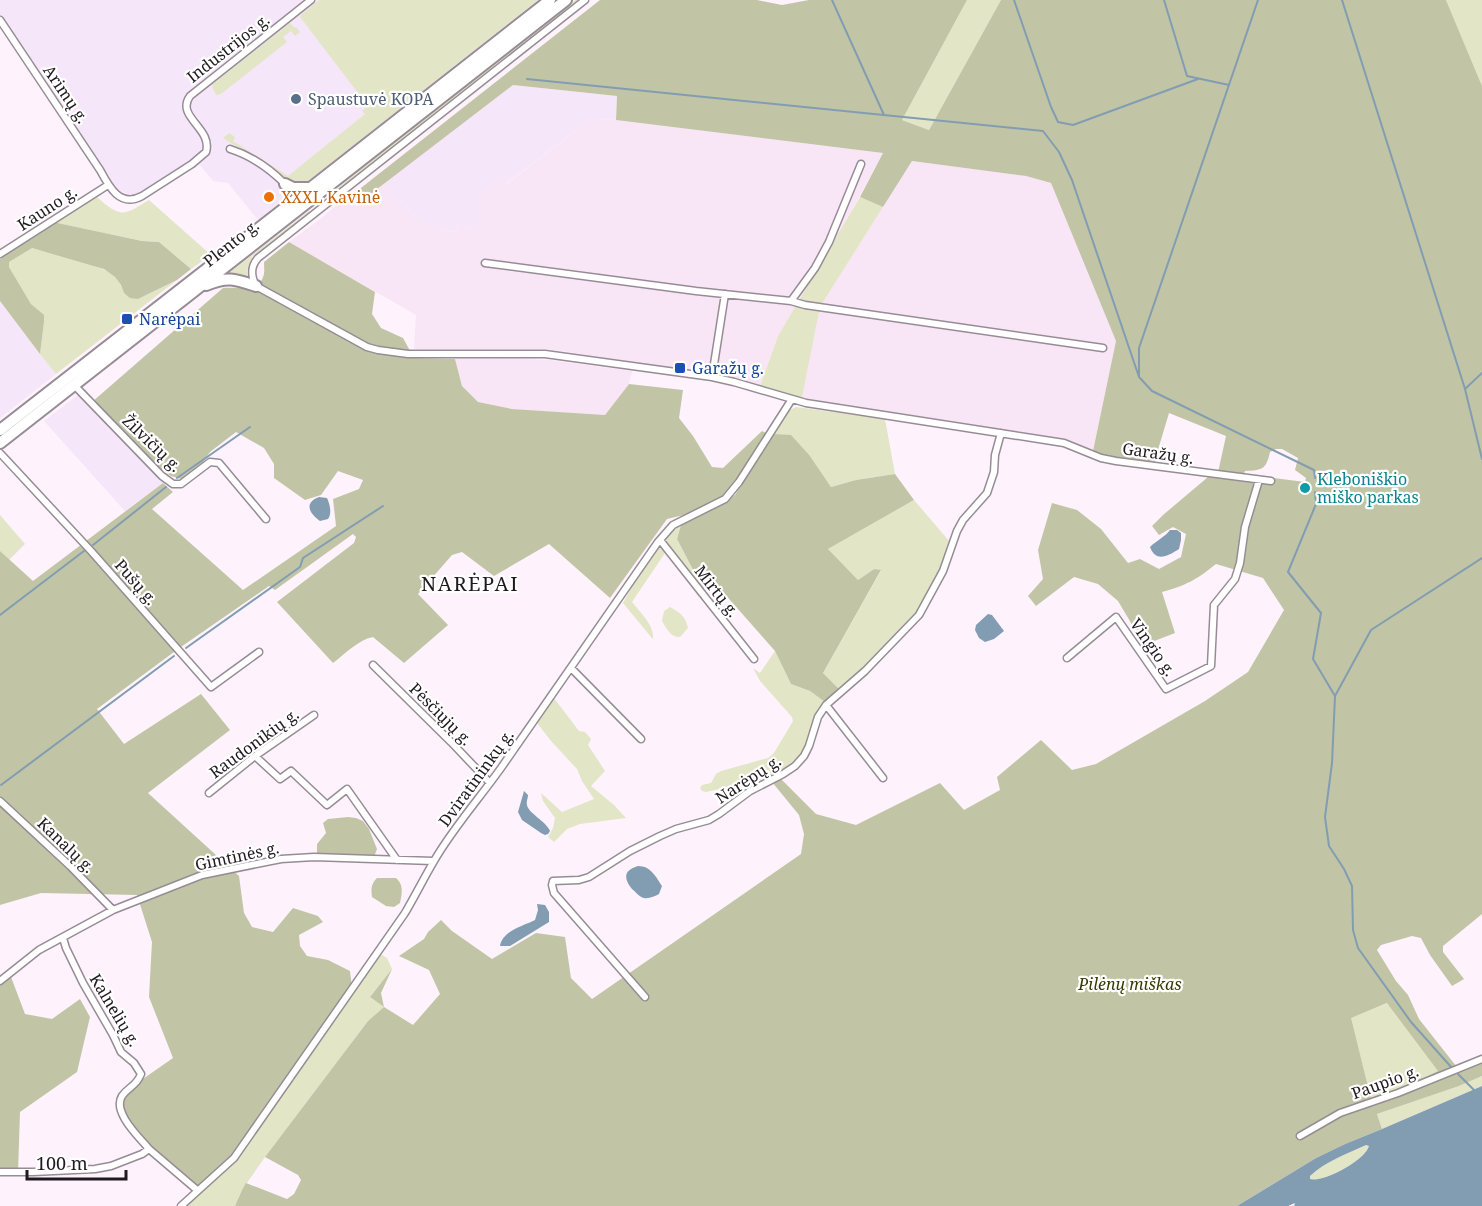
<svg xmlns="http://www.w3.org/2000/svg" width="1482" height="1206" viewBox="0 0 1482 1206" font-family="'Noto Serif',serif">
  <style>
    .commercial { fill: #f6e6f9 }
    .industrial { fill: #f8e6f7 }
    .green { fill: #e2e6c6 }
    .forest { fill: #c1c5a5; fill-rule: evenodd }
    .water { fill: #829db2; fill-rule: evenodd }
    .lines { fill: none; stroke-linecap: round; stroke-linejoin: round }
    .stream { stroke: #829db2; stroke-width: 2 }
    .minor-casing { stroke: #978c95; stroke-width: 9 }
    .trunk-casing { stroke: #978c95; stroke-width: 14 }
    .minor { stroke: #fff; stroke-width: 6 }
    .trunk { stroke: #fff; stroke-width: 10 }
    .service-dot { fill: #5c6f8a; stroke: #fff; stroke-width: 2 }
    .food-dot { fill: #e8710a; stroke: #fff; stroke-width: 2 }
    .transit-dot { fill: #1a4fb4; stroke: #fff; stroke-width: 2 }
    .culture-dot { fill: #0f9aa8; stroke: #fff; stroke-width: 2 }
    .labels { text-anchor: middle; stroke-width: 4.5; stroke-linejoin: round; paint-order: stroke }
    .street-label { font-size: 16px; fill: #1f1a1e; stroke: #fff }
    .service-label { font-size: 16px; fill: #4e5e75; stroke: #fff; text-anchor: start }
    .food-label { font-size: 16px; fill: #c56008; stroke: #fff; text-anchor: start }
    .transit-label { font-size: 16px; fill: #164399; stroke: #fff; text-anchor: start }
    .culture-label { font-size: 16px; fill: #0d838f; stroke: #fff; text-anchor: start }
    .park-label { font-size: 16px; font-style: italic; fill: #373900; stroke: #fff }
    .quarter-label { font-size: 20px; letter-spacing: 1.5px; fill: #1f1a1e; stroke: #fff }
  </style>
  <rect width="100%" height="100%" fill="#fef2fd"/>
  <path class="commercial" d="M0,0H538L258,220L228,183L213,181L194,158L136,194H129L122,192L116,187L0,15Z
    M513,85L617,96L616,120L600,119L588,122L505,184L476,229L457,226L456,231L444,232L419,219L383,184Z
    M0,301L56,374L0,418Z
    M86,389L92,402L155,465L171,476L163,483L125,511L44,421Z"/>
  <path class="industrial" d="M600,119L616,120L883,153L840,232L778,336L760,386L727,376L548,349H414L416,315L289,242L319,220L339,203L368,196L383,184L419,219L444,232L456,231L457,226L476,229L483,192L500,179L506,184L588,122Z
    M912,161L1026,176L1051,183L1116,341L1093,451L1065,439L802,398L820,307Z
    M492,358L550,360L632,371L629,384L605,415L512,409L478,402L462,386L455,359Z"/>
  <path class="green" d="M319,0H538L303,185L295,184L223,138L229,133L235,137L233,141L288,176L365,114L362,111L368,106L300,17L302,14Z
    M575,0H580L322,204L321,202L395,141Z
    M967,0H1001L929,130L902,120Z
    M1446,0H1482V86Z
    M290,23L295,28L296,27L300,32L295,36L291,31L283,37L287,42L221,94L216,95L212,87L213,84Z
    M97,197C121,218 123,216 149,200L211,255L191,269L159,242L142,241L53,222Z
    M860,197L883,207L820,307L802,398L760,386L778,336Z
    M309,211L310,212L252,257L247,271L248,280L225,276Z
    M31,248C51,253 101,264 114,276C119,281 122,287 124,293L138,299L177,280L56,374L40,354L44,322V316L31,304L9,267L8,262Z
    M796,407L885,419L895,474L856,480L831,487L810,456L773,434L790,410Z
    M914,500L950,542L940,571L924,602L911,621L840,690L823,673L881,571L874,569L858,580L828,549Z
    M0,515L25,544L9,560L0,551Z
    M681,525L677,539L703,589L699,597L665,553L632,602C640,612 655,626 653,639L651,637L623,603C639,576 654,543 681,525Z
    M670,607C680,613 685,615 688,628L680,637C670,637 667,629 662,621L664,611Z
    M775,651L791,684L810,691L825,702C821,706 817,711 815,717C811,727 810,738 805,748C786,781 740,784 706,792L702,791L700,788L702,785L711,783L716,774L721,771L768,758L774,753L793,721L792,717L760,681L753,668L760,673Z
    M554,698L579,731L585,732L591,739L588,745L605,771L591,786L614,805L626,818L580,824L567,829L554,842L548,837L553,828L555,818L543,801L541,793L562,812L594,799L582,781L577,769L551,741L537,723Z
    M379,955H382L387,958L392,969L370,997L384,1007L368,1021L265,1157L242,1190L235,1206H183L205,1186L236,1162Z
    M1388,1003L1439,1071L1408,1086L1371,1099L1350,1018Z
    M1482,1076V1086L1382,1129L1377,1114L1459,1086Z
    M1366,1145L1369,1146C1364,1160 1324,1183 1310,1179V1176C1326,1161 1347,1154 1366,1145Z"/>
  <path class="forest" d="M600,0H757L782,5L809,0H967L902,120L929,130L1001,0H1446L1482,86V914L1443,946V952L1464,979L1452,986L1430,955L1421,938L1412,936L1381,945L1377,950L1396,981L1408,995L1419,1019L1460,1071L1482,1062V1076L1459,1086L1377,1114L1382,1129L1345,1144L1316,1158L1237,1206H235L242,1190L246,1183L287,1199L294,1194L301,1180L298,1175L265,1157L368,1021L384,1007L370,997L392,969L381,993L384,1007L413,1025L440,994L429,970L399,956L424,939L428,932L441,920L452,931L492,959L536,933L565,937L571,978L592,999L801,854L804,834L799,815L772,782L780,778L816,814L856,825L940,783L964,810L1000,790L997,777L1041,740L1072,770L1096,764L1205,701L1248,672L1284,610L1263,578L1216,564C1196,580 1187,585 1162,592L1175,633L1144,645L1118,601L1098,584L1074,577L1036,606L1028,596L1043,579L1038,550L1052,503L1077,510L1101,529L1128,563L1140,559L1159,569L1181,557L1186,534L1173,527L1159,535L1152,526L1163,515L1208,477H1217L1226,436L1169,413L1154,463L1111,458L1093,451L1116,341L1051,183L1026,176L912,161L883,207L860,197L883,153L616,120L617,96L513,85L368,196L339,203L352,195ZM1276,449H1282L1298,458L1295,470L1306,478L1305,482L1244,474L1245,471C1262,470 1266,470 1270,452ZM1387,1003L1438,1071L1408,1086L1371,1099L1351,1018Z
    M53,222L142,241L159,242L191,269L177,280L138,299L130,298L124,293L121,285L115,277L104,269L32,248L9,262V267L31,304L44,315V322L40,354L0,301V259Z
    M289,242L375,292L372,314L381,328L403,338L414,358L455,359L462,386L478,402L512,409L605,415L629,384L683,390L679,418L693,436L712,467L723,468L762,431L768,434L727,494L715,501L692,513L667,519L610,598L549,544L494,576L462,552L452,555L418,594L448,625L404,663L373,637C358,640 345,654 333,663L277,602L354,543L356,537L353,534L275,590L269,586L178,649L97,709L124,744L201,694L230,730L148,793L239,876L244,913L252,927L273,932L293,908L318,916L323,922L299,935L300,946L307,956L328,960L350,971L352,988L234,1158L197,1190C171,1168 130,1139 120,1105L127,1090L173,1058L149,997L152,942L137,895L41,893L0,905V551L33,581L163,483L173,492L152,509L243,590L336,526L333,499L359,489L363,480L338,471L321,495L305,500L274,478V464L264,448L236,432L210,452L203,462L181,479L171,476L155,465L92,402L223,288C235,287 259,292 263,277C265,273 264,267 264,262Z
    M773,434L791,435L810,456L831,487L856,480L895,474L914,500L828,549L858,580L874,569L881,570L823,673L840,690L825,702L810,691L791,684L775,651L715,583L703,589L677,539L681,525L720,505L735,495Z
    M348,817L356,818L363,821L369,829L377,849L374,857L328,856L317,853V844L326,833L323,823L328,819Z
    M377,878H396C404,885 402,893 400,903L394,907L386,906L372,897C371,889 371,884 377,878Z
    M11,977L25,1014L52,1019L80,999L90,1017L77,1072L20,1112L18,1173H0V985Z"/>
  <path class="water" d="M319,497L327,498C330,504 332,514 328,519L320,521C310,514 303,503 319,497Z
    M1170,530H1177L1181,533V540L1179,549C1168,556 1156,563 1150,547C1157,540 1165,537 1170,530Z
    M988,614L992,615L1004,631L994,639L985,642L979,638L975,630L976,625Z
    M524,791L528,795C528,798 526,802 527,805C528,813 547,822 550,831L548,834L545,835L541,833L522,820L518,812Z
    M638,866C651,866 656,877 662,886L659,894C655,896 649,899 644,898C639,897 636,892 632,889C623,878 624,870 638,866Z
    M537,904L545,905L549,912V922L510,946H500C502,931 523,926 535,920L538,910Z
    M1482,1086V1206H1294L1295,1203L1288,1206H1237L1316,1158L1345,1144L1382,1129ZM1366,1145L1369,1146C1365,1160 1324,1183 1310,1179V1176C1326,1161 1347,1154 1366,1145Z"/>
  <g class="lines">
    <path class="stream" d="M832,0L884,115
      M1014,0L1051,107L1058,122L1073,125L1198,79
      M1164,0L1187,76L1229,85
      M1258,0L1139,348V377L1152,391L1314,470L1315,478
      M1342,0L1465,389L1482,459
      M527,79L1043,131L1059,152L1072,180L1139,377
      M1465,389L1482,373
      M177,478L250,427
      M1315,492L1316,504L1288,572L1321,613L1313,659L1335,696
      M93,545L166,487
      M0,615L84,551
      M186,648L300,567L303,558L383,506
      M1,785L174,656
      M1452,1068L1411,1022L1358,948L1353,930L1352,886L1344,869L1329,846L1325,817L1332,763L1335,696L1371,630L1482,558
      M1458,1074L1475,1091"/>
    <g class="minor-casing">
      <path id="minor" d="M585,0L258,258C250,267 251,276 256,286L367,347L378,350L408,354H545L712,377L734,382L806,403L1064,443L1101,458L1116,461L1271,481
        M0,20L100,170C109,187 120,208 142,196L192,164L206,152C213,128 175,117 190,96L311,0
        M230,149C252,156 269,168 285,184
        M0,254L108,185
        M485,263L696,291L791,301L805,305L1103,348
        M791,301L815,268L829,242L861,164
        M712,377L725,294
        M74,385L162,476L173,484H181L210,462L219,463L266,519
        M0,453L91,551L211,687L259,652
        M660,540L754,659
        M1067,658L1116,617L1166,689L1211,666L1214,605L1235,579L1240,563L1245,527L1259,480
        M373,665L451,742L490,783
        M571,668L641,739
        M826,705L883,778
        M255,756L280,779L291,771L327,805L347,789L397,860
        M209,793L255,756L314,715
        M0,801L70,866L113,910
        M63,938L66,948L83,983L113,1035L121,1052L134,1063L141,1074C136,1087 129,1086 122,1096C112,1112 139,1137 149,1149
        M0,981L39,950L113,910L202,875L281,859L314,857L433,861
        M645,997L554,893L552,885L553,881L579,880L589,877L630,851L660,836L676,829L709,820L719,814L750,791L783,774L795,766L804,756L809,746L818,717L826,705L865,671L919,615L943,571L957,531L963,520L987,493L994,472L995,455L1001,433
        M1300,1136L1340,1113L1398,1093L1482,1059
        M0,1172H33L95,1169L111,1166L142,1154L149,1149L197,1190
        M181,1206L234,1158L405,913C415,896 424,878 434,861C453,828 479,799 501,768C553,692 606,617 658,542L673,525L725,499L739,482L792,399"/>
    </g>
    <g class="trunk-casing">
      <path id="trunk" d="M285,184L293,188H310
        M206,285C228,276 235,279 256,286
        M0,430L285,208L550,0
        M0,443L566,0"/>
    </g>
    <use href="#minor" class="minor"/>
    <use href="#trunk" class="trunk"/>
  </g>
  <circle class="service-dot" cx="296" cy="99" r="6"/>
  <circle class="food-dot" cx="269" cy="197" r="6"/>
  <g class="transit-dot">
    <rect x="121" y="313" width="12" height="12" rx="3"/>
    <rect x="674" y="362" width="12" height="12" rx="3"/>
  </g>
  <circle class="culture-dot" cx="1305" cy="488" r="6"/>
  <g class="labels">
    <g class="street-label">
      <text transform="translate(228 48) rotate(-38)" y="6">Industrijos g.</text>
      <text transform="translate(66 94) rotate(56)" y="6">Arimų g.</text>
      <text transform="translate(47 208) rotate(-33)" y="6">Kauno g.</text>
      <text transform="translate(231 243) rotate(-38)" y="6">Plento g.</text>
      <text transform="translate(152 443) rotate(44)" y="6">Žilvičių g.</text>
      <text transform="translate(1158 453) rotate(8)" y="6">Garažų g.</text>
      <text transform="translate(136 582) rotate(49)" y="6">Pušų g.</text>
      <text transform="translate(717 591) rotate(52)" y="6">Mirtų g.</text>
      <text transform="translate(1153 647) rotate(55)" y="6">Vingio g.</text>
      <text transform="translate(441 714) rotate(45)" y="6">Pėsčiųjų g.</text>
      <text transform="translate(254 743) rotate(-36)" y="6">Raudonikių g.</text>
      <text transform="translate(476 778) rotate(-54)" y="6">Dviratininkų g.</text>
      <text transform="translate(748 779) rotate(-33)" y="6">Narėpų g.</text>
      <text transform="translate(66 845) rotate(44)" y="6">Kanalų g.</text>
      <text transform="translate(237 856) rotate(-12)" y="6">Gimtinės g.</text>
      <text transform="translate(115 1010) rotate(59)" y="6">Kalnelių g.</text>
      <text transform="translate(1385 1082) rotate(-20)" y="6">Paupio g.</text>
    </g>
    <g class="service-label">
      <text x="308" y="105">Spaustuvė KOPA</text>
    </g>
    <g class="food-label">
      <text x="281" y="203">XXXL Kavinė</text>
    </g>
    <g class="transit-label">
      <text x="139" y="325">Narėpai</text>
      <text x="692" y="374">Garažų g.</text>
    </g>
    <g class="culture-label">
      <text x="1317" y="485">Kleboniškio<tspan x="1317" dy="18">miško parkas</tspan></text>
    </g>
    <g class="park-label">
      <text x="1130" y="990">Pilėnų miškas</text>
    </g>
    <g class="quarter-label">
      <text x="470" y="591">NARĖPAI</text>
    </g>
  </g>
  <path d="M27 1170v9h99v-9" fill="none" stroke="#1f1a1e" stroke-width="3"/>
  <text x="36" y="1170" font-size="18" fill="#1f1a1e" stroke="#ffffff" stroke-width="4.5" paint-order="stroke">100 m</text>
</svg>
